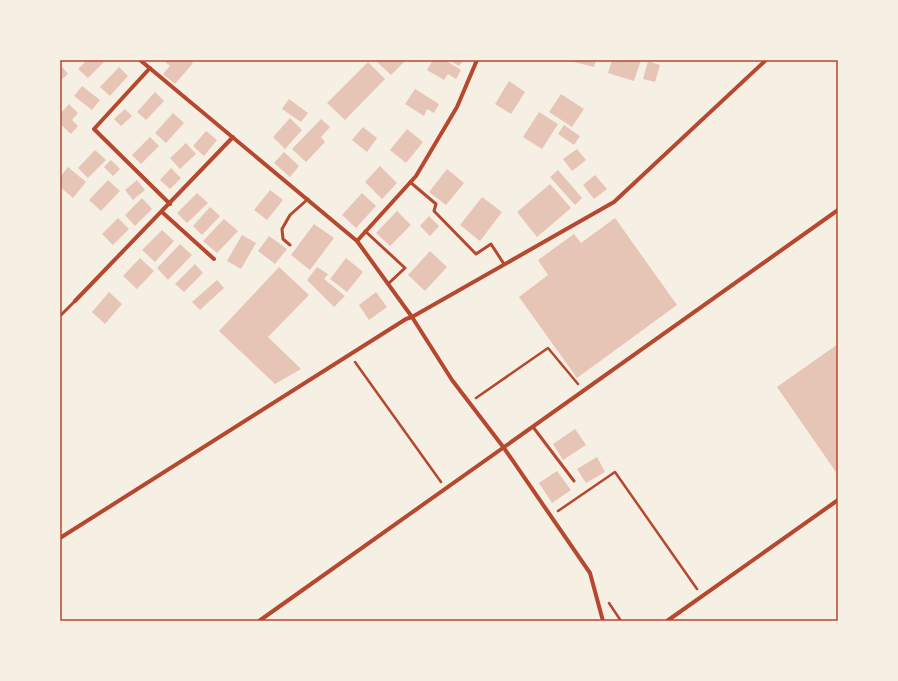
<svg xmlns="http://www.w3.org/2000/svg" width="898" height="681" viewBox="0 0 898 681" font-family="'Golos Text',sans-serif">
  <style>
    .building { fill: #e6c5b7 }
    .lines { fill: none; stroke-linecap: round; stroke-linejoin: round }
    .path { stroke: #b5482f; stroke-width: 2.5 }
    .service { stroke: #b5482f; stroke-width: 3 }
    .minor { stroke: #b5482f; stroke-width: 4 }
    .neatline { fill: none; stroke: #b5482f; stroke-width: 1.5 }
  </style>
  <rect width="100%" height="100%" fill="#f6efe4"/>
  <path class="building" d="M87,60H106L88,78L78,69Z
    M163,60H189L193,63L175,84L163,74L170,66Z
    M375,60H406L391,75Z
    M433,60H445L461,70L456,79L448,74L444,80L427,70Z
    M449,60H464L459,66Z
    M570,60H596L594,67L570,61Z
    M612,60H641L634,81L608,73Z
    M648,61L660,65L655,82L643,79Z
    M368,62L385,79L345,120L327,103Z
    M60,64L68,74L60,81Z
    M119,67L128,76L110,96L100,87Z
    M509,81L525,92L511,114L495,104Z
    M82,86L100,100L92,110L74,96Z
    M415,89L439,104L434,113L427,109L424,116L405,104Z
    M155,92L164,101L146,120L137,112Z
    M561,94L584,109L572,127L549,112Z
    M289,99L308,113L301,122L282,109Z
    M69,104L78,113L72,120L78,126L71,134L60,124V114Z
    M125,109L132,116L121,126L114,119Z
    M539,112L558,124L542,149L523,137Z
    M173,113L184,123L166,143L155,133Z
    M290,118L302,130L285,149L273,137Z
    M321,119L330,127L321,137L325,142L306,162L292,149Z
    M564,125L580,136L574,145L558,134Z
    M363,127L377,138L367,152L352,140Z
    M407,129L423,142L406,163L390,150Z
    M206,131L217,140L204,156L193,146Z
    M150,137L159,146L141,164L132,155Z
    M186,143L196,154L180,169L170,158Z
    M577,149L586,160L572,171L563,159Z
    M95,150L106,160L88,178L78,168Z
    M284,152L299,166L290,177L274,163Z
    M111,160L120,169L113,176L104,167Z
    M380,166L397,183L382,199L365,182Z
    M68,167L86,182L73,198L60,187V177Z
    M171,168L181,178L170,189L160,180Z
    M447,169L464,183L446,205L429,192Z
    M558,170L582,198L575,205L550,177Z
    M595,175L607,189L594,199L583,185Z
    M108,180L120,191L101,211L89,200Z
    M137,180L145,190L133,200L125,190Z
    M550,184L571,208L537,237L517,212Z
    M270,190L283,200L267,220L254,210Z
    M197,193L208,203L187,223L177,213Z
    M362,193L376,206L356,228L342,215Z
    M482,197L502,212L480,241L460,225Z
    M142,198L152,209L135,226L125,215Z
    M210,207L220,216L202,235L193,226Z
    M397,211L411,225L390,246L376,233Z
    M429,216L439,226L430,236L420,226Z
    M118,218L129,229L113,245L102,234Z
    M615,218L677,305L577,378L519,297L548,275L538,260L574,234L581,243Z
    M224,219L238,231L217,253L203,241Z
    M314,224L334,238L310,270L291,255Z
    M162,230L174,241L155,262L142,250Z
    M242,235L256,243L241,269L227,261Z
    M269,236L287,249L275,264L258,251Z
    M180,244L192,255L168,280L157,268Z
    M430,251L447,267L425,291L408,275Z
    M140,258L154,271L137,289L123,276Z
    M346,258L363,272L347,292L330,279Z
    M195,264L203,273L184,292L175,284Z
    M279,267L309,295L268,337L301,369L275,384L219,331Z
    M317,267L328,274L324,279L345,296L334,307L307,280Z
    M217,280L224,288L200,310L192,302Z
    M109,292L122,304L105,324L92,312Z
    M376,292L387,307L369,320L359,305Z
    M838,344V475L777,387Z
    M575,429L586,445L563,460L553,444Z
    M597,457L605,472L586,483L577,469Z
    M557,471L571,490L552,503L539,483Z"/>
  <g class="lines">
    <path class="path" d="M355,362L441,482
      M476,398L548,348L578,384
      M558,511L615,472L697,589
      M609,603L621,621"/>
    <path class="service" d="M410,182L436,204L434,211L476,254L491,244L504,264
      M365,231L405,268L388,284
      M290,245L283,239L282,229L290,215L308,199
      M60,316L75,301
      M533,427L574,481"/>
    <path class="minor" d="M140,60L357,241L412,317L452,380L504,448L590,573L603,621
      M150,68L94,129L170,204
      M162,212L214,259
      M357,241L416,176L457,107L477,60
      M75,301L233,137
      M60,538L406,319L412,317L614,202L766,60
      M259,621L838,210
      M667,621L838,500"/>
  </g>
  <rect width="898" height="681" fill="none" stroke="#f6efe4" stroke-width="122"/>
  <rect x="61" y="61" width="776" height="559" class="neatline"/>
</svg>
